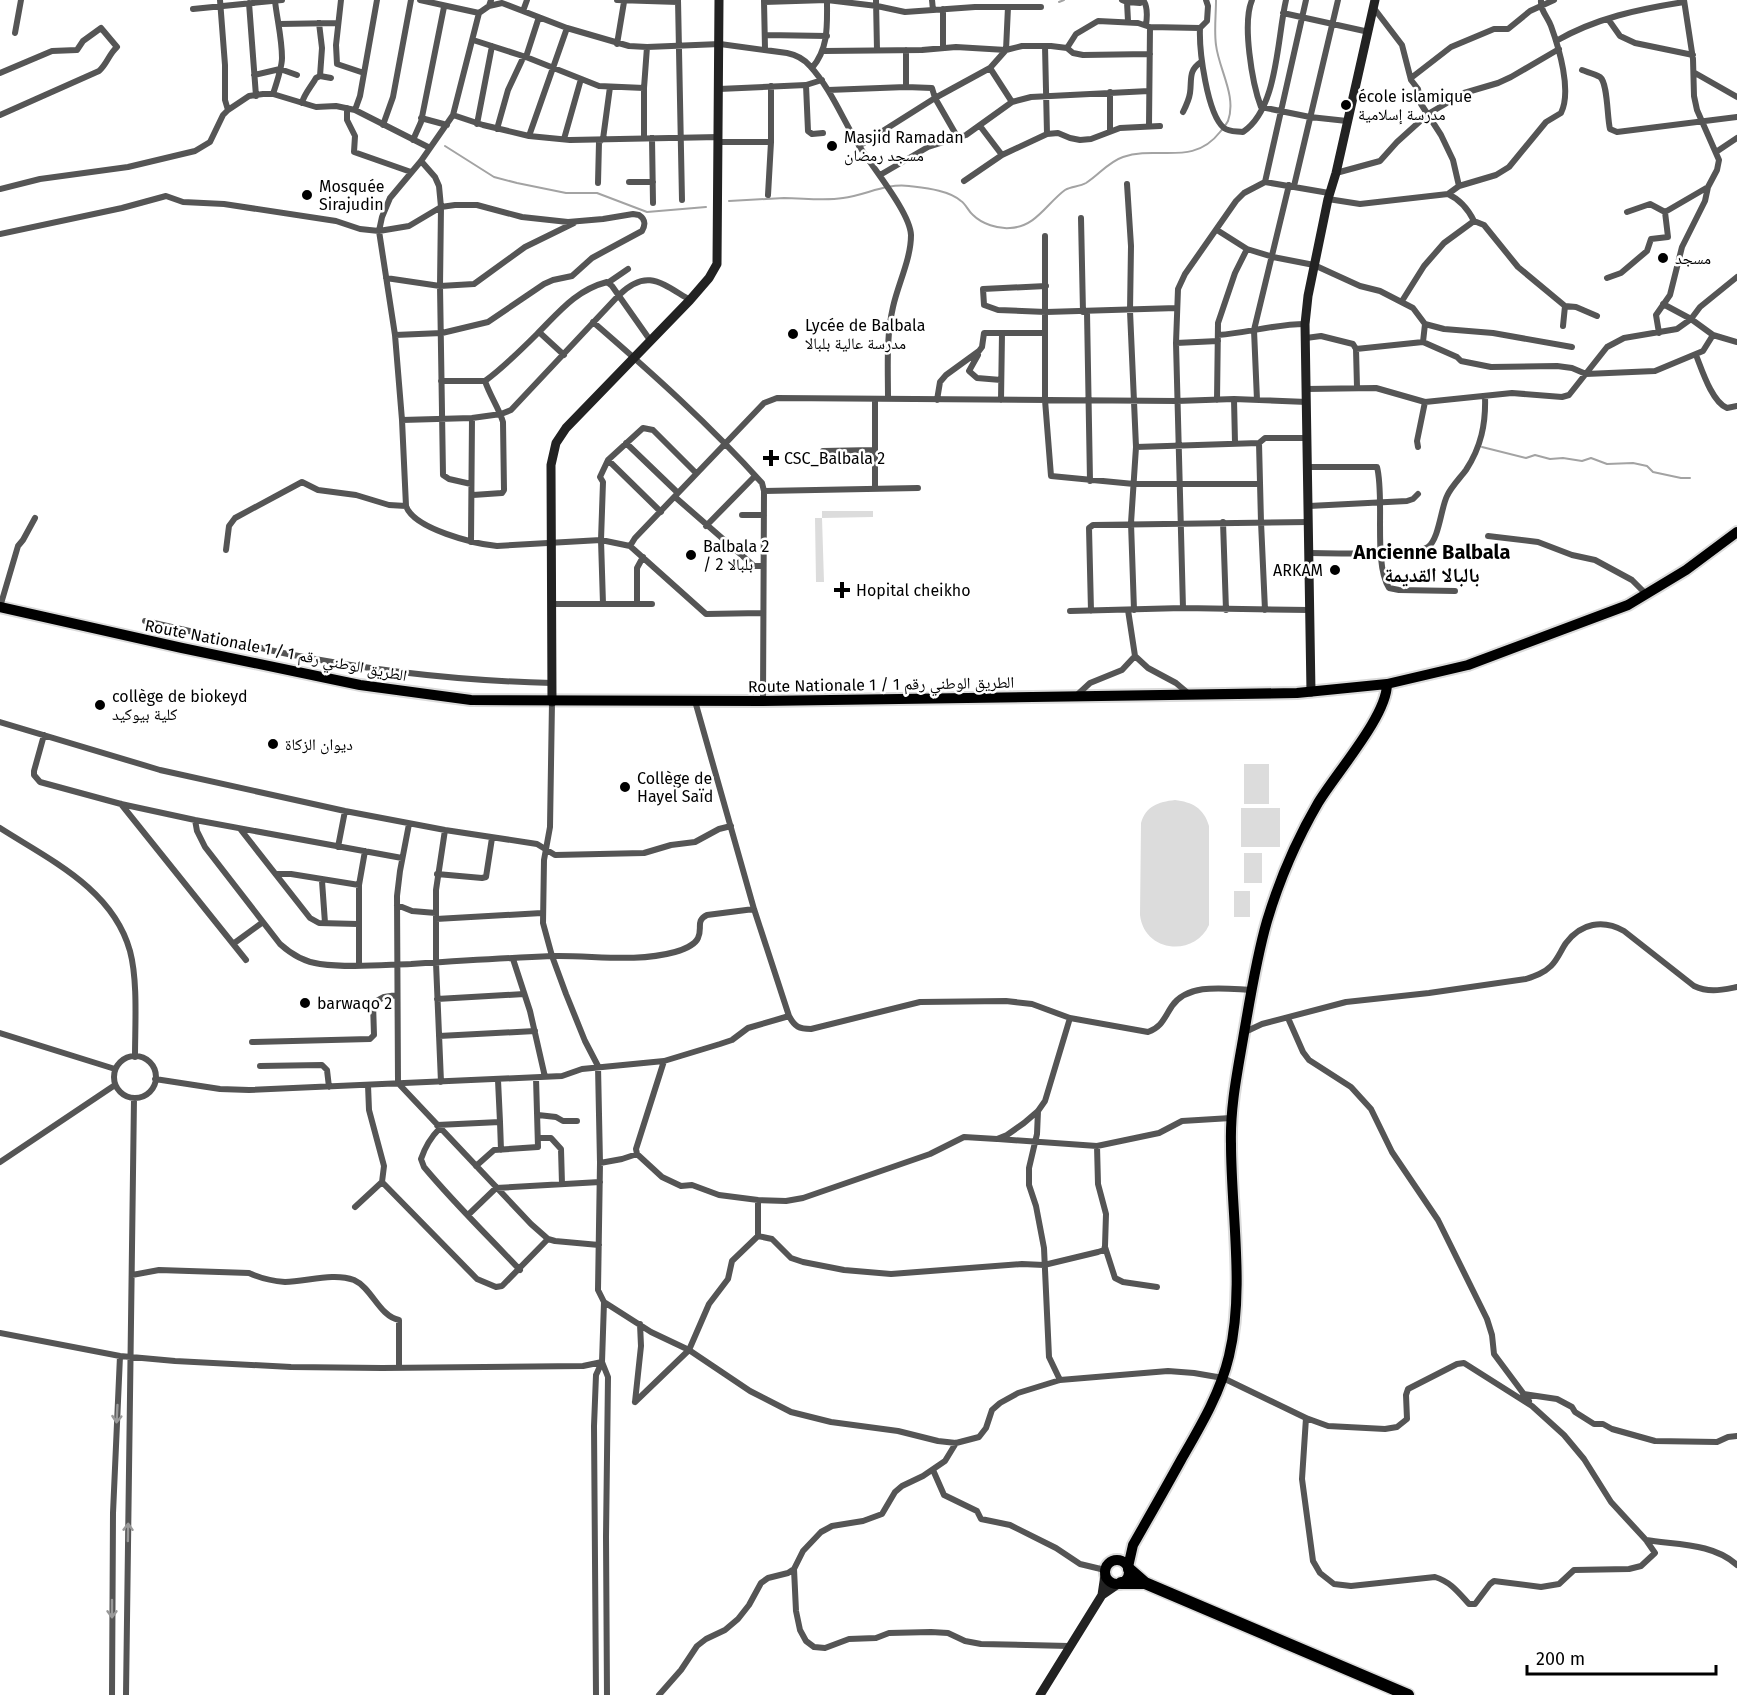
<svg xmlns="http://www.w3.org/2000/svg" width="1737" height="1695" viewBox="0 0 1737 1695" font-family="'Fira Sans','Noto Naskh Arabic',sans-serif">
  <style>
    .green { fill: #dcdcdc }
    .lines { fill: none; stroke-linecap: round; stroke-linejoin: round }
    .stream { stroke: #a3a3a3; stroke-width: 2 }
    .primary-casing { stroke: #dbdbdb; stroke-width: 14 }
    .highway-casing { stroke: #dbdbdb; stroke-width: 15 }
    .street { stroke: #555; stroke-width: 6 }
    .secondary { stroke: #222; stroke-width: 9 }
    .primary { stroke: #000; stroke-width: 10 }
    .highway { stroke: #000; stroke-width: 12 }
    .oneway { stroke: #999 }
    .poi-dot { fill: #000; stroke: #fff; stroke-width: 2 }
    .labels { text-anchor: middle; stroke-width: 5; stroke-linejoin: round; paint-order: stroke }
    .poi-label { font-size: 16px; fill: #000; stroke: #fff; text-anchor: start }
    .street-label { font-size: 16px; fill: #000; stroke: #fff }
    .quarter-label { font-size: 20px; font-weight: bold; fill: #000; stroke: #fff }
  </style>
  <rect width="100%" height="100%" fill="#fff"/>
  <path class="green" d="M822,511H873V517L822,518L824,582H816L815,518H822Z
    M1244,764H1269V804H1244Z
    M1175,800C1192,802 1204,808 1209,826V925C1194,958 1144,952 1140,915L1141,823C1146,806 1158,802 1175,800Z
    M1241,808H1280V847H1241Z
    M1244,853H1262V883H1244Z
    M1234,891H1250V917H1234Z"/>
  <g class="lines">
    <path class="stream" d="M1059,2L1064,0
      M445,146L494,177L517,183L566,193H597L647,212L706,207
      M729,201C748,200 766,199 784,198C803,198 824,201 843,198C866,195 886,183 909,186C925,188 949,190 961,201C966,204 968,211 973,215C982,224 998,229 1010,228C1036,227 1047,203 1065,190C1072,186 1079,187 1086,183C1099,175 1108,162 1123,157C1157,145 1193,167 1220,132C1223,128 1226,125 1228,121C1237,96 1219,70 1216,45C1214,31 1216,15 1216,0
      M1482,447L1526,458L1535,455L1550,459L1563,458L1582,461L1591,458L1607,464L1633,463L1647,466L1653,472L1681,478H1690"/>
    <g class="primary-casing">
      <path id="primary" d="M0,607L182,648L360,685L471,700L763,701L1297,693L1387,684L1468,665L1628,605L1686,570L1737,532
        M1105 1572a12 12 0 1 1 24 0a12 12 0 1 1-24 0Z
        M1128,1567L1133,1545C1149,1517 1165,1489 1181,1460C1200,1427 1220,1394 1229,1356C1245,1290 1231,1211 1231,1144C1230,1108 1237,1074 1243,1039C1250,999 1256,959 1267,921C1279,881 1297,839 1318,803C1336,773 1387,716 1387,684"/>
    </g>
    <g class="highway-casing">
      <path id="highway" d="M1129,1569L1145,1583L1408,1695
        M1121,1583H1144"/>
    </g>
    <path class="street" d="M220,0L225,65V100L228,110
      M341,0L336,45L337,64L364,73
      M420,0L479,13
      M491,0L489,6L479,13L453,115L421,161L390,198L382,217L379,231L395,335L402,420L406,506C414,529 475,544 497,546L601,540L630,546
      M617,0L678,2
      M678,0L682,200
      M876,0L877,50
      M932,0L933,10
      M1122,0L1127,2L1128,21
      M1143,0C1148,6 1147,18 1146,25
      M1252,0C1242,23 1252,83 1261,107L1310,117L1347,121
      M764,1L765,49
      M764,2L827,0L877,6L905,12L975,7H1041
      M1127,2L1140,3L1142,0
      M249,3L256,96
      M489,6L502,3L567,28L629,46L647,47L720,44L787,53C797,55 804,59 810,66C831,89 842,118 858,144C871,166 910,212 911,235C911,259 898,284 893,307C886,337 888,368 888,399
      M1373,7L1402,45L1411,80L1418,89L1421,104L1441,135L1453,160L1459,186
      M193,9L282,0
      M523,11L527,0
      M1283,13L1369,32
      M1608,19L1620,36L1635,43L1693,55
      M319,23L322,48L320,76
      M279,24L338,23
      M1200,28C1199,50 1207,114 1224,128C1229,132 1236,131 1243,132C1278,109 1277,38 1286,0
      M15,33L21,0
      M765,35L827,36
      M473,40L526,57L599,86L644,88
      M1556,41C1596,18 1639,9 1684,2
      M617,44L624,2
      M1045,46L1047,134
      M943,47V9
      M1067,48L1076,34L1098,21L1138,23L1150,27L1200,28L1207,21L1208,6L1206,0
      M906,50V87
      M824,51L922,50L956,47L1006,50L1008,7
      M812,68C829,48 827,25 827,0
      M990,68L1012,102
      M1582,70C1587,72 1595,74 1600,77C1608,83 1607,118 1610,129L1617,132L1737,117
      M0,73L52,51L77,50L83,41L101,28L117,47C109,54 107,64 99,71L0,115
      M1695,73L1737,97
      M254,75L280,69L297,75
      M1411,78L1451,47L1494,29H1508L1530,11L1554,0
      M806,85L808,131L812,134L823,133
      M719,89L806,85L822,80
      M828,90L906,87L932,88L935,98L958,138
      M1110,92V130
      M273,94C276,85 282,66 282,58C282,39 277,19 275,1
      M302,103C304,94 311,87 316,78L320,76L331,78
      M347,108V120L355,136L354,152L411,172
      M355,110L360,96L377,0
      M1183,112C1186,106 1189,100 1190,93C1192,79 1188,71 1201,62
      M453,115L483,125L529,136L570,140L719,137
      M421,118L447,125
      M477,124L492,46
      M383,125L393,97L411,0
      M1149,125L1150,27
      M980,126L1002,155L1047,134L1058,133L1070,138L1080,140L1091,139L1120,128L1160,126
      M497,129L508,90L523,58L526,57L539,17
      M529,136L567,28
      M644,138V88L647,47
      M652,138L653,203
      M564,139L581,79
      M413,140L421,122L444,7
      M719,142H771
      M859,146L935,98L990,68L1006,50L1022,46H1051L1067,48L1073,53L1083,55L1150,54
      M1716,152L1737,138
      M421,161L435,177L439,186L441,207L440,286L443,475L449,479L471,484
      M1336,173L1380,161L1397,142L1428,114L1464,93L1498,83L1511,77L1559,49
      M880,175L928,147L966,135L1012,102L1031,97L1149,91
      M964,181L1002,155
      M629,182H653
      M1265,182L1306,0
      M598,183L599,142L603,139L610,87
      M1127,184L1131,246L1130,311L1136,447L1131,523L1134,610
      M1294,186L1338,0
      M0,189L40,179L128,167L195,151L210,142L223,115L228,110L249,96L263,94H273L316,107L336,106L355,110L430,148
      M1448,194C1461,200 1468,209 1474,221L1484,225L1518,267L1565,306L1563,326
      M768,195L771,142V86
      M1328,199L1360,204L1448,194L1459,186L1496,175L1509,167L1546,122L1561,113C1572,91 1559,48 1551,26C1547,16 1540,10 1541,0
      M1627,212L1650,204L1665,212L1708,187
      M1081,218L1083,312
      M1217,230L1247,249L1273,257L1314,265L1360,286L1380,291L1413,308L1425,324L1444,329L1493,333L1572,347
      M0,234L122,208L166,196L183,202L224,204L336,221L360,229L379,231L409,226L441,207L455,205H477L522,217L568,222L603,219L633,214L639,215C645,219 646,224 642,231L592,258L572,276L553,280L544,284L488,322L442,333L395,335
      M1045,236V400L1051,476L1134,484H1259
      M386,278L440,286L474,284L525,247L574,223
      M1607,278L1621,273L1647,251L1651,239L1668,237L1665,212
      M609,282L628,269
      M1046,286L983,289L984,305L998,310L1046,312L1177,308
      M1402,301L1424,266L1444,243L1474,221
      M1663,304L1691,319L1713,335L1737,342
      M1565,306L1576,307L1597,316
      M1087,312L1090,481
      M593,322C652,373 710,425 762,483L764,491L763,701
      M539,332L564,355
      M1659,333L1656,315L1670,295L1682,247L1705,201L1708,187L1717,170L1719,160L1697,110L1694,96L1693,59L1684,0
      M1218,335C1248,333 1275,324 1305,324
      M1306,338L1321,336L1353,344L1356,349L1423,342L1425,324
      M1423,342L1457,357L1461,361L1491,367L1557,366L1572,368L1586,374L1655,371L1703,351L1713,335
      M1176,343L1218,341
      M1356,349L1357,387
      M978,355L969,371L977,378L1001,380
      M1696,355C1702,370 1712,402 1727,408L1737,406
      M441,381H485C504,367 521,350 537,334C559,312 576,290 607,282L612,286L650,340
      M1306,389L1376,388L1425,402L1512,393L1562,397L1569,395L1607,347L1624,338L1677,329L1691,319L1700,307L1737,277
      M1234,399L1235,443
      M937,400L940,382L946,375L979,351L982,347L984,333H1045
      M1001,400L1002,333
      M1217,400L1218,323L1235,273L1247,249
      M1257,400L1254,330L1289,185
      M402,420L472,418L501,414L511,410L619,295C647,268 661,283 690,300
      M626,443L678,493
      M1259,443L1261,522L1265,610
      M1136,447L1259,443L1265,438H1307
      M1418,447L1417,441L1425,402
      M823,451L874,450
      M608,460L661,512
      M1308,467H1377C1385,497 1373,563 1389,588L1399,590L1455,591
      M875,489V399
      M764,491L918,488
      M473,495L502,493L504,490L503,422C499,408 490,396 485,381
      M675,497L754,566H763
      M1309,506L1407,501L1413,499L1418,494
      M742,515H764
      M1223,522L1226,610
      M706,526L755,476
      M1488,536L1538,542L1572,555L1595,560L1632,580L1646,594
      M471,542L472,418
      M226,550L229,526L235,518L302,482L318,490L356,495L389,505L406,506
      M1310,553C1331,553 1414,556 1428,547C1439,539 1441,508 1447,496C1451,487 1460,478 1466,470C1481,447 1486,424 1485,396
      M637,603V568L643,557
      M551,604H652
      M603,604L601,540L603,482L600,477L608,460L643,428L653,430L696,473
      M0,607L18,546L23,540L35,518
      M1183,608L1176,343L1178,289L1185,274L1236,201L1244,193L1265,182L1329,193
      M1128,610L1135,656L1148,668L1176,683L1189,694
      M1070,611L1183,608L1309,610
      M1091,611L1089,528L1093,525L1309,522
      M762,613L706,614L630,546L635,538L764,403L777,398L1177,401L1234,399L1307,402
      M145,621C193,631 240,644 288,654C374,671 464,681 552,683
      M1077,695L1090,683L1122,670L1135,656
      M695,701L754,909L789,1016C795,1027 799,1029 811,1029L920,1002L1006,1001L1032,1004L1070,1018L1148,1032C1162,1027 1164,1018 1172,1006C1189,982 1227,989 1252,990
      M552,702L550,827L544,860L543,923L552,956L566,994L585,1041L598,1066L600,1163L598,1290L604,1302L651,1332L689,1350L750,1391L791,1412L831,1422L898,1431L938,1441L956,1443L979,1437L986,1428L992,1410L1000,1403L1018,1393L1060,1380L1168,1371L1194,1373L1223,1378L1306,1418L1328,1426L1385,1429L1397,1427L1407,1419L1406,1395L1408,1389L1457,1364L1464,1363L1532,1406L1564,1435L1584,1459L1611,1502L1646,1540L1655,1553L1641,1566L1629,1569L1574,1570L1559,1584L1541,1587L1494,1581L1490,1584L1475,1604H1469C1458,1592 1451,1582 1435,1577L1351,1586L1334,1584L1320,1573L1313,1561L1302,1479L1306,1418
      M0,722L160,770L345,811L445,830L537,844L555,855L644,853L671,845L695,842L719,829L731,826
      M44,735L34,771V775L40,782L121,804L195,820L402,858
      M121,804L246,960
      M195,820L197,831L205,847L280,944C291,954 304,962 320,964C349,968 381,965 411,964C458,961 505,958 552,956C593,955 635,963 675,952C682,950 695,945 698,938C703,928 695,921 707,915L754,909
      M409,824L400,871L397,896L398,1083L531,1224L548,1239L555,1241L599,1245
      M0,828C50,860 113,889 130,951C138,981 135,1025 135,1057
      M241,830L310,918L319,923L358,924
      M338,847L345,811
      M276,874H291L359,885
      M437,874L482,878L486,877L492,838
      M322,881L325,923
      M397,905L412,911L436,913
      M436,919L542,913
      M233,944L263,922
      M513,959L530,1011L545,1077
      M359,965V885L365,851
      M437,999L524,994
      M789,1016L748,1028L732,1040L720,1044L664,1061L636,1149L637,1154L662,1177L681,1186L692,1185L719,1195L758,1200L786,1201L803,1198L930,1154L964,1137L997,1139L1007,1135L1024,1123L1038,1111L1045,1101L1070,1018
      M1288,1018L1303,1052L1309,1060L1351,1087L1371,1109L1392,1152L1438,1220L1487,1319L1492,1335L1494,1354L1529,1401
      M1245,1032L1262,1024L1346,1002L1429,993L1526,979C1535,976 1544,973 1551,966C1558,959 1561,950 1566,943C1581,923 1603,919 1624,931L1694,986C1709,993 1721,990 1737,987
      M0,1033L115,1069
      M439,1036L535,1031
      M252,1042L370,1039L374,1035L373,1003L384,997L397,995
      M114 1077a21 21 0 1 1 42 0a21 21 0 1 1-42 0Z
      M260,1066L322,1065L327,1070L329,1087
      M155,1079L220,1089L249,1090L562,1076L582,1069L664,1061
      M441,1082L436,963V890L445,830
      M1038,1111L1037,1134L1029,1168V1185L1036,1206L1044,1248L1049,1357L1060,1380
      M538,1115L556,1117L563,1121H577
      M500,1122L501,1150
      M437,1125L500,1122L498,1080
      M440,1128C431,1137 425,1147 421,1159L424,1167C454,1203 487,1235 520,1270
      M539,1138H551L561,1149L562,1184
      M998,1139L1097,1146L1159,1133L1182,1121L1231,1118
      M0,1162L115,1085
      M600,1163L622,1159L637,1154
      M476,1166L494,1150L538,1147L536,1078
      M382,1182L477,1279L496,1287L502,1286L548,1239
      M355,1207L382,1182L384,1166L369,1110L368,1085
      M468,1215L496,1188L600,1182
      M758,1236L772,1239L791,1258L803,1262L844,1270L891,1274L1022,1264L1044,1265L1098,1252L1104,1250L1105,1246L1106,1214L1098,1184L1097,1146
      M1105,1247L1115,1278L1123,1282L1157,1287
      M132,1275L159,1270L249,1273C260,1278 272,1281 285,1282C306,1282 333,1272 354,1280C372,1288 379,1316 399,1320V1368
      M604,1302L602,1362L608,1377L606,1537L607,1695
      M0,1333L120,1356L175,1361L291,1367L382,1368L583,1366L602,1362
      M1523,1394L1557,1399L1572,1407L1575,1412L1594,1424H1603L1612,1429L1655,1441L1717,1442L1728,1437L1737,1436
      M635,1402L689,1350L709,1304L728,1279L732,1261L758,1236V1200
      M635,1402L641,1346L640,1324
      M933,1470L944,1495L977,1511L981,1519L1010,1525L1056,1548L1080,1564L1105,1570
      M1646,1540C1677,1545 1713,1543 1737,1565
      M794,1569L796,1611L800,1630L806,1641L814,1647L825,1648L849,1639L876,1638L889,1633L931,1632L948,1633L965,1641L981,1644L1069,1646
      M112,1695L113,1513L120,1356
      M126,1695L134,1098
      M596,1695L594,1426L596,1375L602,1362
      M659,1695L681,1670L697,1646L706,1639L725,1630L738,1619L749,1605L761,1583L768,1578L788,1573L794,1569L803,1551L821,1532L832,1526L863,1521L882,1514L895,1492L902,1486L923,1476L945,1461L956,1443"/>
    <path class="secondary" d="M1311,692L1305,324L1308,296L1328,199L1336,173L1375,0
      M552,702L551,465L556,443L566,428L690,300L709,278L717,264L719,0
      M1102,1595L1105,1575
      M1040,1695L1102,1595L1118,1584"/>
    <use href="#primary" class="primary"/>
    <use href="#highway" class="highway"/>
  </g>
  <defs><path id="oneway-shaft" d="M-6 0H5M1.5-3L5.5 0L1.5 3" fill="none" stroke-width="1.6" stroke-linecap="round" stroke-linejoin="round" transform="scale(1.5)"/></defs>
  <g class="oneway">
    <use href="#oneway-shaft" transform="translate(117 1414) rotate(93)"/>
    <use href="#oneway-shaft" transform="translate(128 1532) rotate(-89)"/>
    <use href="#oneway-shaft" transform="translate(112 1609) rotate(90)"/>
  </g>
  <g class="poi-dot">
    <circle cx="1346" cy="105" r="6"/>
    <circle cx="832" cy="146" r="6"/>
    <circle cx="307" cy="195" r="6"/>
    <circle cx="1663" cy="258" r="6"/>
    <circle cx="793" cy="334" r="6"/>
    <path d="M768 449h6v6h6v6h-6v6h-6v-6h-6v-6h6z"/>
    <circle cx="691" cy="555" r="6"/>
    <circle cx="1335" cy="570" r="6"/>
    <path d="M839 581h6v6h6v6h-6v6h-6v-6h-6v-6h6z"/>
    <circle cx="100" cy="705" r="6"/>
    <circle cx="273" cy="744" r="6"/>
    <circle cx="625" cy="787" r="6"/>
    <circle cx="305" cy="1003" r="6"/>
  </g>
  <g class="labels">
    <g class="poi-label">
      <text x="1358" y="102">école islamique<tspan x="1358" dy="18">مدرسة إسلامية</tspan></text>
      <text x="844" y="143">Masjid Ramadan<tspan x="844" dy="18">مسجد رمضان</tspan></text>
      <text x="319" y="192">Mosquée<tspan x="319" dy="18">Sirajudin</tspan></text>
      <text x="1675" y="264">مسجد</text>
      <text x="805" y="331">Lycée de Balbala<tspan x="805" dy="18">مدرسة عالية بلبالا</tspan></text>
      <text x="784" y="464">CSC_Balbala 2</text>
      <text x="703" y="552">Balbala 2<tspan x="703" dy="18">/ بلبالا 2</tspan></text>
      <text x="1323" y="576" text-anchor="end">ARKAM</text>
      <text x="856" y="596">Hopital cheikho</text>
      <text x="112" y="702">collège de biokeyd<tspan x="112" dy="18">كلية بيوكيد</tspan></text>
      <text x="285" y="750">ديوان الزكاة</text>
      <text x="637" y="784">Collège de<tspan x="637" dy="18">Hayel Saïd</tspan></text>
      <text x="317" y="1009">barwaqo 2</text>
    </g>
    <g class="street-label">
      <text transform="translate(276 650) rotate(11)" y="6">Route Nationale 1 / الطريق الوطني رقم 1</text>
      <text transform="translate(881 684) rotate(-1)" y="6">Route Nationale 1 / الطريق الوطني رقم 1</text>
    </g>
    <g class="quarter-label">
      <text x="1432" y="559">Ancienne Balbala<tspan x="1432" dy="23">بالبالا القديمة</tspan></text>
    </g>
  </g>
  <path d="M1527 1665v9h189v-9" fill="none" stroke="#000000" stroke-width="3"/>
  <text x="1536" y="1665" font-size="18" fill="#000000" stroke="#ffffff" stroke-width="4.5" paint-order="stroke">200 m</text>
</svg>
